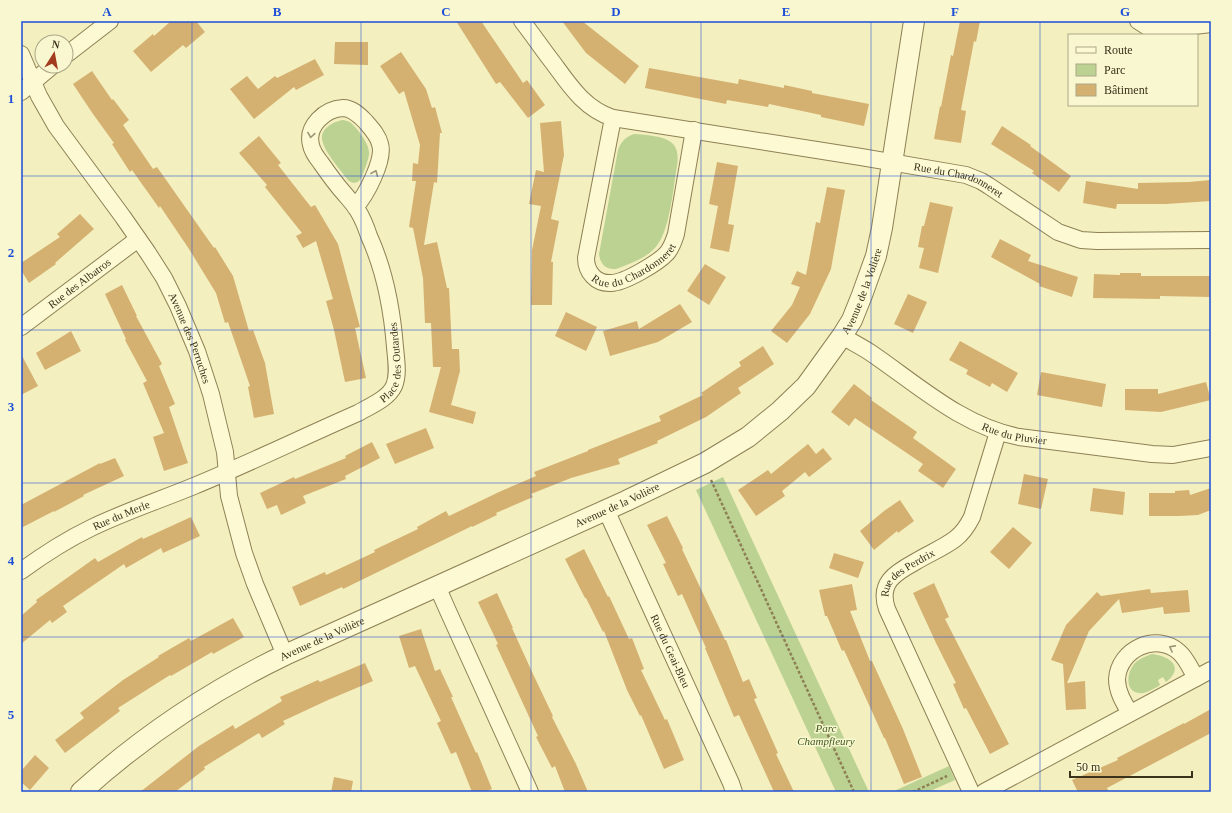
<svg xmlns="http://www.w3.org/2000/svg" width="1232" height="813" viewBox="0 0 1232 813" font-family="Georgia,serif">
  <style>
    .green { fill: #bcd292 }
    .building { fill: #d5b171 }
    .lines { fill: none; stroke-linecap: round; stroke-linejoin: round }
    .minor-casing { stroke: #8e8055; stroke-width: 18 }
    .tertiary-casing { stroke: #8e8055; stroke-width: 22 }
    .path { stroke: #8e8055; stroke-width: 2.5; stroke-dasharray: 3 2; stroke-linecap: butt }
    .minor { stroke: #fcf9d3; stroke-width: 16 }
    .tertiary { stroke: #fcf9d3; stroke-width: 20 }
    .oneway { stroke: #9c9677 }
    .grid { fill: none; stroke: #1d4ed8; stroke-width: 1; stroke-opacity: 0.55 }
    .labels { text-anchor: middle; stroke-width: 3; stroke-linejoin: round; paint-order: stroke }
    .street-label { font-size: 11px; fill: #3b321b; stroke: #f9f7d0 }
    .park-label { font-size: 11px; font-style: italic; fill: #3e5a20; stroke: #f9f7d0 }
    .neatline { fill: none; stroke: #1d4ed8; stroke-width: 1.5 }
    .grid-label { font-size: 13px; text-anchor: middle; font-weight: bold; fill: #1d4ed8 }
  </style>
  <rect width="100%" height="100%" fill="#f3efbf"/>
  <path class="green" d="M343,120C346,121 349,121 351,123C358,129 369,144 369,152C370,157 362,178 359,181C355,184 351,183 348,180C342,172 325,152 323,143C318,130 332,122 343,120Z
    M634,134C641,134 647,135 653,136C673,139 680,146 677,166C673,188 670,234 654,249C644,259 629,264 616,269C606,270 600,264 599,254L618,150C621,142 625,137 634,134Z
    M723,477L869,792H836L696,490Z
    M1152,654C1170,656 1185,667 1166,682L1163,677L1158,680L1160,685C1155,688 1149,692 1143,693C1124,695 1126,673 1135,663C1139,659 1146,656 1152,654Z
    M949,766L955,780L928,792H892Z"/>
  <path class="building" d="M171,21H196L205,32L186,48L183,45L151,72L133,51L153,34L154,36Z
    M456,21H481L523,83L527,80L545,105L528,118L500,82L496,84Z
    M562,21H582L639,66L625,84L586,53Z
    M960,21H980L976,42L974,41L961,110L966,111L961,143L934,139L940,106L941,107L951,55L953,56Z
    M335,42H368V65L334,64Z
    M401,52L426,89L432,108L435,107L442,133H440L437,183L434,182L424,245L437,242L447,288H449L452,349H459L460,371L451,405L476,412L473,424L429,412L441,367H433L431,323H425L423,278L413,228L409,227L416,181H412L413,163L418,164L420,145L404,91L399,94L380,66Z
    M315,59L324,75L296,90L294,87L254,119L230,89L247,76L258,89L275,76L277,78Z
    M649,68L738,84L739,79L784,88V85L812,91V93L869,104L864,126L821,117V115L769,104L768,107L727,100L726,104L645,88Z
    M92,71L112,100L113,99L129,120L123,125L153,169L157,167L214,248L215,247L233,276L249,331L253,330L265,363L274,414L254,418L248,387L250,386L228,322L225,323L216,293L189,249L160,206L159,208L132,170L130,172L112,144L114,143L93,114L73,84Z
    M561,121L564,155L551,219L559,221L551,262H553L552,305H531L532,250L541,206L529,204L536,170L544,172L540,123Z
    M1002,126L1031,145L1030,146L1071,176L1059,192L1032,173L1034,171L991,144Z
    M259,136L281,163L278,165L311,207L315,205L338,244L360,327L355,328L366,378L345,382L334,330L326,301L333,299L316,241L303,248L296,236L302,233L265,187L267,185L239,153Z
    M717,162L738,166L728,224L734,225L729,252L710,248L718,206L709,204Z
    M1211,180V201L1166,204H1117L1116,209L1083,203L1086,181L1138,189V183L1189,182Z
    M827,187L845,190L831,269L810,314L787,343L771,331L792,305L800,287L791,284L797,271L806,275L816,222L820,223Z
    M930,202L953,207L938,273L919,268L924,248L918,247L922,226H924Z
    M80,214L94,229L55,263L56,264L29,283L21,270V263L60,237L57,234Z
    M1000,239L1031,255L1028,261L1078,277L1072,297L1039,286L1040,284L991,257Z
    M705,264L726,277L709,305L687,291Z
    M1120,273H1141V276H1210V297L1160,296V299L1093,298L1094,274L1120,275Z
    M122,285L137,316H136L162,364L159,366L175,404L169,407L188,463L164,471L153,437L164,433L143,383L147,381L125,340L126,339L105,294Z
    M908,294L927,302L913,333L894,324Z
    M680,304L692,322L658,342L610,356L603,331L637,321L639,329Z
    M566,312L597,327L586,351L555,336Z
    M71,331L81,351L45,370L36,353Z
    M960,341L1018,373L1007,392L992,383L990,387L966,374L968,370L949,360Z
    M763,346L774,364L738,388L741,393L706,417L657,441L658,443L618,459L620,464L571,478L531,494L533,497L496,513L497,515L472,527V526L343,589L342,587L300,606L292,587L325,572L326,575L375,552L374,550L418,529L417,527L446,511L449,516L499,492L536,476L534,472L588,451V450L661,421L659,416L703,395L701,393L741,366L739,362Z
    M21,354L38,386L21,395Z
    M1041,372L1106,384L1102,407L1037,395Z
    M1206,382L1211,400L1161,412L1125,410V389H1158V394Z
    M854,384L872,398L871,400L917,432L913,438L956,469L943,488L918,471L923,464L855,418L849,426L831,412Z
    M426,428L434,448L395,464L386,444Z
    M372,442L380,458L345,476L346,479L303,496L306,503L281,515L277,505L267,509L260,493L294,477L295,479L346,458L345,456Z
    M808,444L816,454L823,448L832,459L809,477L805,472L782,491L785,496L756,516L738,490L768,470L771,474Z
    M115,458L124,476L83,495L84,496L54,512V511L21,528V505L100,463V464Z
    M1024,474L1048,479L1041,509L1018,504Z
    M1093,488L1125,492L1123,515L1090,511Z
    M1211,488V510L1198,515L1179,516H1149V493H1175V491L1189,490L1190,495Z
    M900,500L914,521L898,533L897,531L874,550L860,531L884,511Z
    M667,516L683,548L682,549L725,640H726L743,682L749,679L757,698L754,699L778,753L776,754L794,792H774L739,715L734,717L705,648H706L682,594L678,596L663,564L666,563L647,525Z
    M191,517L200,536L163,553L161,548L126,568L124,564L63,606L67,612L52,623L50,620L21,644V616L37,602L36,600L95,558L98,562L142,537L143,539Z
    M1013,527L1032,543L1009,569L990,552Z
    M584,549L608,597L609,596L629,639L632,638L644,669L641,670L665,720L667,719L684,760L664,769L641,715L640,716L627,690L604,631L603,632L586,598H585L565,559Z
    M834,553L864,562L858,578L829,568Z
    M934,583L949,617L945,619L1009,744L990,754L966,708L964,709L953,684L956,683L936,643L913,593Z
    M852,584L857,610L850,611L870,661H872L903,729L922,777L904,784L885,738H884L844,650L842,651L827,616H825L819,590Z
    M1150,589L1151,593L1188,590L1190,612L1164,614L1163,607L1122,613L1119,599L1089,631L1067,683L1085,681L1086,709L1066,710L1063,664L1051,660L1066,625L1097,592L1101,596Z
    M497,593L513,628H512L533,674L553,716L552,717L576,764L588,792H565L555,766L552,768L536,737L538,736L496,645L498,644L478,602Z
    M233,618L244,637L213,654L212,652L171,676L170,675L118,708L120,711L65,753L55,740L84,718L80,713L123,680L159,657L158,656L189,638L191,641Z
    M421,629L435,671L440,669L453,697H451L476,753L477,752L492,789L484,792H472L456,752L451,754L437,723L441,721L415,666L409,668L399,636Z
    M365,663L373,681L328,700L283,721L285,724L262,738L259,733L204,767L205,769L175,792H140L199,746L233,725L235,729L282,701L280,697L318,680L320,682Z
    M1211,709V733L1107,788L1109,792H1078L1072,780L1118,760L1117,758L1184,723V724Z
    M35,755L49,768L30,790L21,782V771Z
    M334,777L353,781L351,792H331Z"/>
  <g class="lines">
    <g class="minor-casing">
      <g id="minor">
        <path id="s1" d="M522,21C533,35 543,50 554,64C570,86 585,109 613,118L861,157L966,175L981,181L989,186L1058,232L1081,240L1097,241L1211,240"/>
        <path d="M1138,21L1149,28L1160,30L1211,24"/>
        <path id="s2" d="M21,54L39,96L56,126L123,217L148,253L164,278L178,306L197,351L211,394L225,452L229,496L244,553L255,584L285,655"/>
        <path d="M66,55L110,21"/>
        <path d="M21,92L52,66"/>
        <path id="s3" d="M613,118L586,258C586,272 596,284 611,283C624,283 658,263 667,253C672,247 674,240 676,234L694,130"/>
        <path id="s4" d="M21,327L138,239"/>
        <path id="s5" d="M842,336C852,342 862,347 871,353C918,385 962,426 1019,437L1152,454L1173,455L1211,448"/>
        <path id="s6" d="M606,510L731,783L734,792"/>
        <path id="s7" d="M21,571C43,555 66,540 91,528C124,512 160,500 194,486C250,463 303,437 358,413C370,406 388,399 394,386C399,374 396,360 395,347C392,309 385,271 369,236C366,227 363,219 358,211C354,204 348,198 343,192C335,183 328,173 321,163C317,158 312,151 311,145C306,126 325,109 343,108C352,108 359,115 365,121C371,128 378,135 380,144C385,159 366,196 355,207"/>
        <path d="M437,586L448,611L530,792"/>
        <path d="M1130,713C1124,703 1117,692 1117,679C1119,649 1156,632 1179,652C1187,659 1191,670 1196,678"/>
        <path id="s8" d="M971,792L887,609C878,583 895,573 915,562C928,554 943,548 955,539C963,533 968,525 972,517L998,432"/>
        <path d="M984,792L1211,670"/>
      </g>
    </g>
    <g class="tertiary-casing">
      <g id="tertiary">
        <path id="s9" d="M81,792C143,736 210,691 285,655L626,501L705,463L748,437L780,411L806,386L842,336L852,320L862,295L876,256L882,228L914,21"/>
      </g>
    </g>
    <path class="path" d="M711,480L854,792
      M913,792L947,776"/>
    <use href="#minor" class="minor"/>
    <use href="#tertiary" class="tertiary"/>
  </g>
  <defs><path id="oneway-chevron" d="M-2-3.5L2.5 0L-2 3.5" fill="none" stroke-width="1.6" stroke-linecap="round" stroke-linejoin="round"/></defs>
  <g class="oneway">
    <use href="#oneway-chevron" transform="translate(311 135) rotate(99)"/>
    <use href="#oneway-chevron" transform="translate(375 173) rotate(-68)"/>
    <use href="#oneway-chevron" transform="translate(1172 648) rotate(-152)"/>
  </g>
  <path class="grid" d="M192,21V792M361,21V792M531,21V792M701,21V792M871,21V792M1040,21V792M21,176H1211M21,330H1211M21,483H1211M21,637H1211"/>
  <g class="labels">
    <g class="street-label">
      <text dy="4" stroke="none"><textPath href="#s1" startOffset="487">Rue du Chardonneret</textPath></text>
      <text dy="4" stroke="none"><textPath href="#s3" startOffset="210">Rue du Chardonneret</textPath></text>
      <text dy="4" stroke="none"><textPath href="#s4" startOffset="73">Rue des Albatros</textPath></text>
      <text dy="4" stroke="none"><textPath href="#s9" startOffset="947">Avenue de la Volière</textPath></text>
      <text dy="4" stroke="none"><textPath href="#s2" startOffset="332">Avenue des Perruches</textPath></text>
      <text dy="4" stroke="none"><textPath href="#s7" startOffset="441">Place des Outardes</textPath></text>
      <text dy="4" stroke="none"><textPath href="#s5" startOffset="200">Rue du Pluvier</textPath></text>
      <text dy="4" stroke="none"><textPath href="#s9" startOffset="611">Avenue de la Volière</textPath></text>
      <text dy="4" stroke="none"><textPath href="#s7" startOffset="115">Rue du Merle</textPath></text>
      <text dy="4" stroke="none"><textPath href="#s8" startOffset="249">Rue des Perdrix</textPath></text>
      <text dy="4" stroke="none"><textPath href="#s9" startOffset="287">Avenue de la Volière</textPath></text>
      <text dy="4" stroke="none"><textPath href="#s6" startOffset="155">Rue du Geai-Bleu</textPath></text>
    </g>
    <g class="park-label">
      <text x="826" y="732">Parc<tspan x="826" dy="13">Champfleury</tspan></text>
    </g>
  </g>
  <rect width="1232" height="813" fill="none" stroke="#f9f7d0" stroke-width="44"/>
  <rect x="1068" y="34" width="130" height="72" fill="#f9f7d0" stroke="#ada888"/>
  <rect x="1076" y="47" width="20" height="6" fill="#fcf9d3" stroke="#ada888"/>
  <text x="1104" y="54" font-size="12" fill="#3b321b">Route</text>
  <rect x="1076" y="64" width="20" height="12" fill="#bcd292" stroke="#ada888"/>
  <text x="1104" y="74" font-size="12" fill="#3b321b">Parc</text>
  <rect x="1076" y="84" width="20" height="12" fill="#d5b171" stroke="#ada888"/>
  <text x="1104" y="94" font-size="12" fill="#3b321b">Bâtiment</text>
  <g transform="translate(54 54) rotate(11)"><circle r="19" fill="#f9f7d0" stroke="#ada888"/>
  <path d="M0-3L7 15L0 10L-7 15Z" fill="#a33c1f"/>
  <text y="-6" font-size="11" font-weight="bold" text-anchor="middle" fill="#3b321b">N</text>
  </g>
  <path d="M1070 771v6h122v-6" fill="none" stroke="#3b321b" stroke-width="2"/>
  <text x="1076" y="771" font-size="12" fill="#3b321b" stroke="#f9f7d0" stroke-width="3" paint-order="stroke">50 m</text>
  <rect x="22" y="22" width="1188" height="769" class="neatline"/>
  <g class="grid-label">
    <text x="107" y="16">A</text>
    <text x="277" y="16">B</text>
    <text x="446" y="16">C</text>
    <text x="616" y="16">D</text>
    <text x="786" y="16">E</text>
    <text x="955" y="16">F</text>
    <text x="1125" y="16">G</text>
    <text x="11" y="103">1</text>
    <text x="11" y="257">2</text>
    <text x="11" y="411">3</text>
    <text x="11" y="565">4</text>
    <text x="11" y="719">5</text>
  </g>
</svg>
